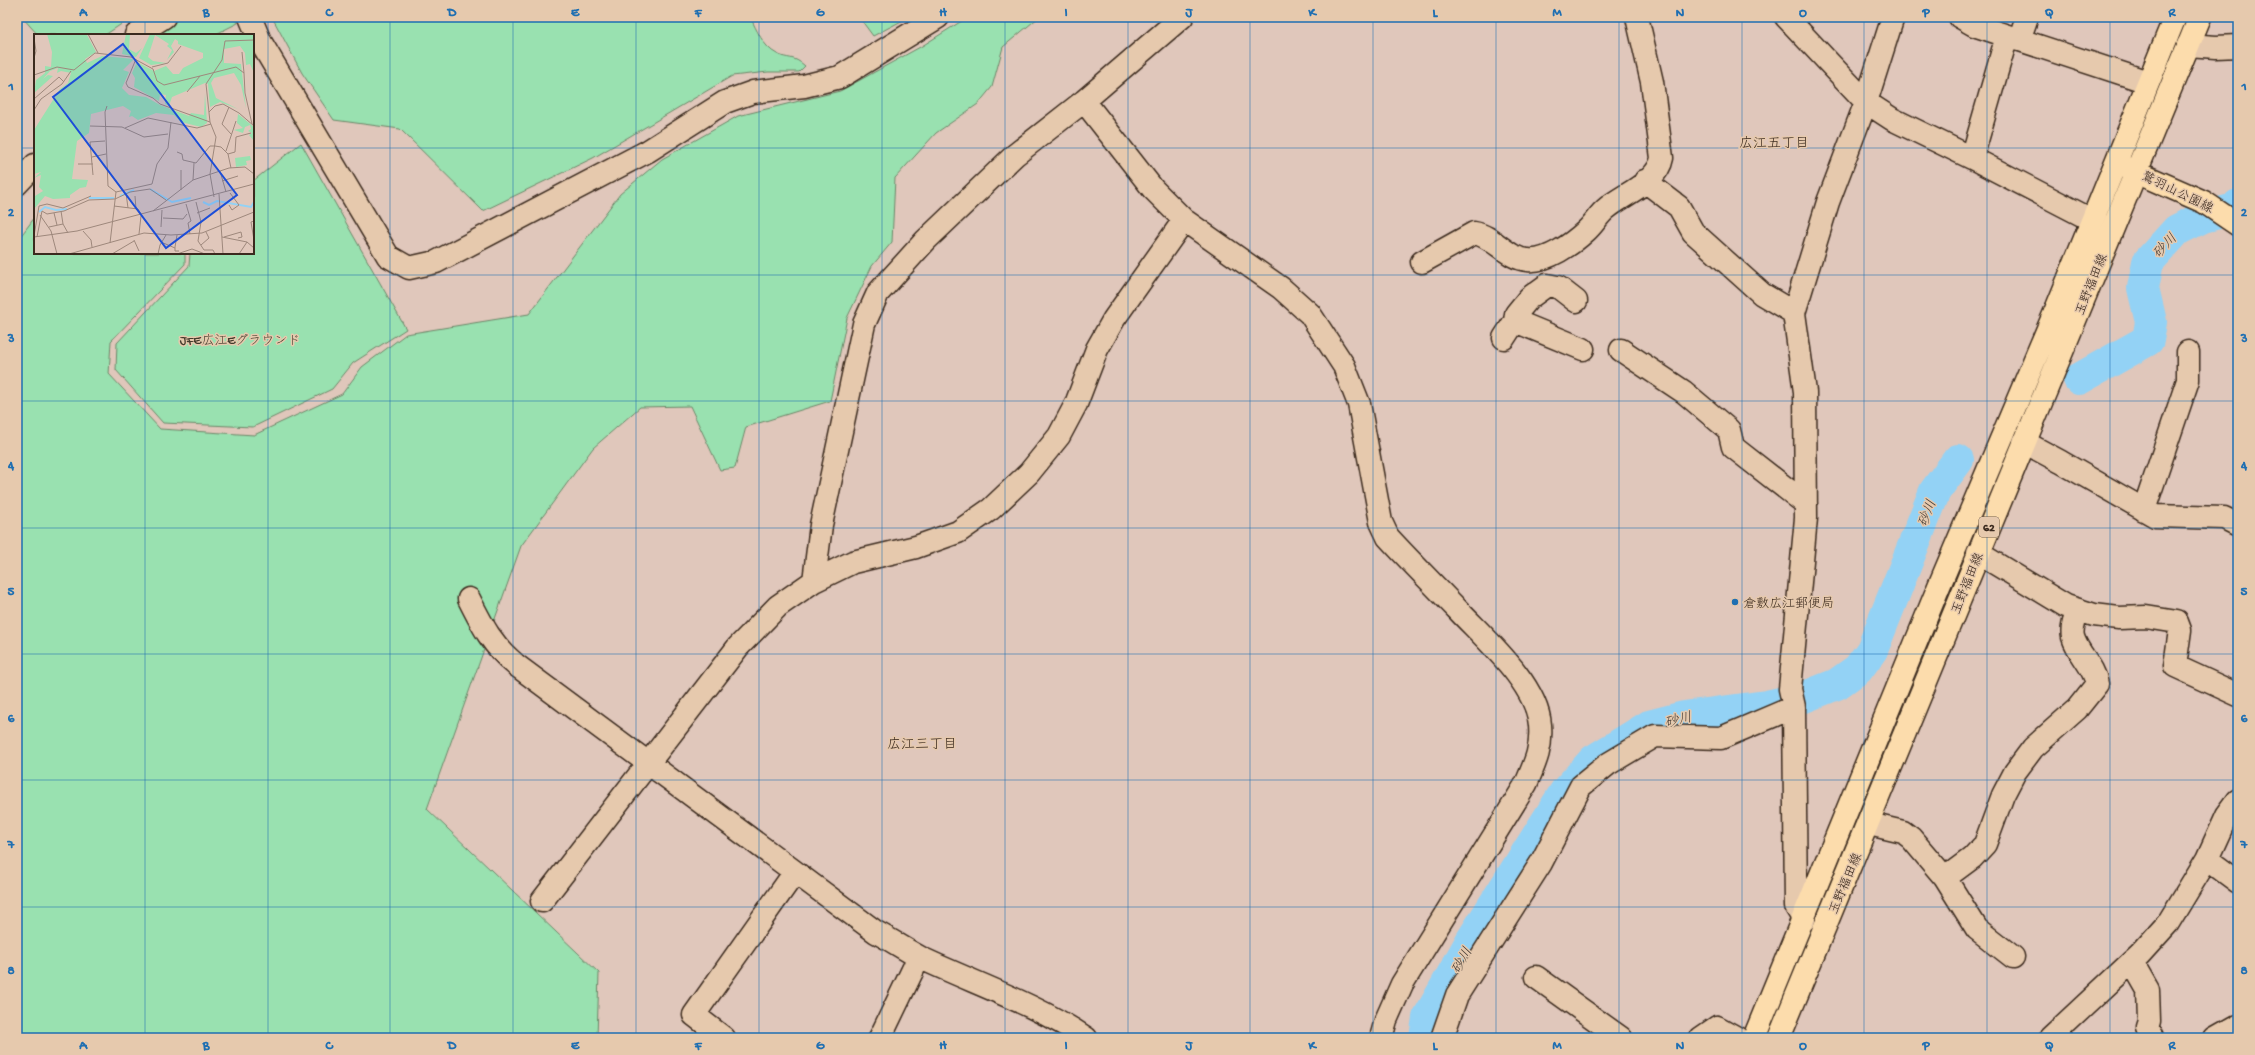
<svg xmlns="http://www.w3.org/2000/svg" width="2255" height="1055" viewBox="0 0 2255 1055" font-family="'Gochi Hand','Klee One',sans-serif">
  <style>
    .green { fill: #99e1b0; stroke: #6a8667 }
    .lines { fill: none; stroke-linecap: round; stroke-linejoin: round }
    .river { stroke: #93d2f5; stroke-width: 32 }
    .minor-casing { stroke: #3b2a1e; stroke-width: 25 }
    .major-casing { stroke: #3b2a1e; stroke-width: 25 }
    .minor { stroke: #e6c9ad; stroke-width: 22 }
    .major { stroke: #fcdcac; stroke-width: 22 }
    .grid { fill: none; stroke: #1f6fb2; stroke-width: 1; stroke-opacity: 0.55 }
    .poi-dot { fill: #1f6fb2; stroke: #e6c9ad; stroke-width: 1.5 }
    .labels { text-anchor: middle; stroke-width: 3; stroke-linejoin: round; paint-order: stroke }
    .shield { fill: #e6c9ad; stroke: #6e5a49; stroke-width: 1 }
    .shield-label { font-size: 12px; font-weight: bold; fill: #3b2a1e }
    .street-label { font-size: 13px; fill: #3b2a1e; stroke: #e6c9ad }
    .park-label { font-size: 13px; fill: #443c2d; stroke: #e6c9ad }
    .poi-label { font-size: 13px; fill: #3b2a1e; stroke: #e6c9ad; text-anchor: start }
    .neighbourhood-label { font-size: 14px; fill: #3b2a1e; stroke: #e6c9ad }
    .water-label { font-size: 14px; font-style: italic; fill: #443b34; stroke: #e6c9ad }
    .inset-river { fill: none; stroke: #93d2f5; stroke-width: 2 }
    .inset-road { fill: none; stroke: #9e887c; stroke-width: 1 }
    .view { fill: #1d4ed8; fill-opacity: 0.15; stroke: #1d4ed8; stroke-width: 2 }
    .inset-edge { fill: none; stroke: #3b2a1e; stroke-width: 2 }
    .neatline { fill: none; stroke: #1f6fb2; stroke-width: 1.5 }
    .grid-label { font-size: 13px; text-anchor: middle; font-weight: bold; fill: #1f6fb2 }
  </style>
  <rect width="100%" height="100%" fill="#e0c7bb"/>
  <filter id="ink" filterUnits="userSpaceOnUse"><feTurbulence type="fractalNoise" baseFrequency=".025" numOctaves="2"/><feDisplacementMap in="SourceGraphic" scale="8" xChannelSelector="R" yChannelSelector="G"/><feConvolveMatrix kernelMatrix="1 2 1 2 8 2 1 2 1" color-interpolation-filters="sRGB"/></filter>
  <g filter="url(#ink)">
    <path class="green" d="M22,17H132L105,35H38Z
      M182,17H235L238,23L214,35H149Z
      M272,17H750C757,30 763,47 777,54C788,60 793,55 805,66L799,72H768L732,76L593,158L483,211L400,129L334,120L302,73Z
      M859,17H909L873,36Z
      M968,17H1039L1003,47L992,87L978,104L936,133L895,178L892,242L872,266L847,318L830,401L746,427L735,468L720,470L690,406L640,407L593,448L521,546L427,809L599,973L597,1038H17V241L35,217V253H185V264L111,341L109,374L160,429L254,435L342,394L362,367L406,334L529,314L620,194L662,159L738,116L840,91L922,46Z
      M301,143L406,329L353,363L332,389L253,427L163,423L116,370L117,343L189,266L190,253H253V181Z"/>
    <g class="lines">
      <path class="river" d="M2079,379L2148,340L2151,322L2143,288L2148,262L2177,230L2203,217L2235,209L2238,205
        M1425,1038L1428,1018L1471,941L1565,792L1594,760L1649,726L1684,717L1766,706L1802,698L1837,684L1858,669L1872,650L1935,491L1958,460"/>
      <g class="minor-casing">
        <path id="minor" d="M250,17L260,41L388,256L409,268L436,262L648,151L725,102L753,92L804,86L840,77L938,17
          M1786,17L1866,102L1892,119L1972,158L2109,229
          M1960,17L1974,25L2148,82
          M136,35L164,17
          M2019,40L2027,17
          M2188,45L2216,47L2238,46
          M1084,101L1153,189L1184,220L1281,288L1310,314L1344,366L1359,404L1381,522L1388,537C1411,562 1435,586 1458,610C1485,639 1537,684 1540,725C1542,749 1535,763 1526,784L1402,984L1386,1020L1381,1038
          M1972,158L2007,36
          M1645,181L1679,207L1693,232L1762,294L1794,313
          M17,184L35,165
          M1422,262L1474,233C1494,236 1507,259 1528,260C1547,262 1572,244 1586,231C1594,224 1599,214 1607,208C1624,194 1658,182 1662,158L1652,82L1637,17
          M1515,321L1583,349
          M1504,338L1515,321L1516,314L1529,298L1547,285L1558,287L1576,301
          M1621,350L1684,392L1729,430L1733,447L1806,504
          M2024,442L2061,462L2155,516L2224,518L2238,525
          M2144,510L2188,380V352
          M1978,553L2066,606L2094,615L2119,618L2146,617L2177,622L2180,630L2175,666L2238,695
          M814,581L821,525L864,324L878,293L926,240L1015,155L1084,101L1182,17
          M469,599C483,627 492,645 516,665L876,932C891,940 906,950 921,958C976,984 1036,1004 1086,1038
          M1869,824L1903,832L1911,838L1945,878L1977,929L2013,957
          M2207,859L2238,882
          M1945,878L1972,858L1985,844L2003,795L2015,772L2033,748L2077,709L2097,684C2094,666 2078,654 2073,637C2071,628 2075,618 2078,610
          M542,901L738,647L778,606L814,581L853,562L916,547L958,532L991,509L1029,473L1059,436L1076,404L1097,349L1114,319L1184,220
          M1804,920L1796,907L1794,707L1790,689L1806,518L1805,392L1794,313L1828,202L1866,102L1893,17
          M2132,962L2148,990L2149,1021L2147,1027L2152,1038
          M1536,977L1621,1038
          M724,1038L694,1015L795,872
          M880,1038L919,957
          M1442,1038L1457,995L1541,863L1581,786L1608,764L1655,736L1721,738L1794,707
          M1701,1038L1717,1027L1737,1038
          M2050,1038L2140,954L2168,923L2207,859L2227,815L2238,800
          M2215,1038L2238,1025"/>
      </g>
      <g class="major-casing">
        <path id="major" d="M2122,166L2204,202L2238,225
          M1754,1038L1939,586L2055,312L2175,17
          M1779,1038C1922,699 2057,356 2200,17"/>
      </g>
      <use href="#minor" class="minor"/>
      <use href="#major" class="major"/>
    </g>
  </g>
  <path class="grid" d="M145,17V35M268,17V1038M390,17V1038M513,17V1038M636,17V1038M759,17V1038M882,17V1038M1005,17V1038M1128,17V1038M1250,17V1038M1373,17V1038M1496,17V1038M1619,17V1038M1742,17V1038M1864,17V1038M1987,17V1038M2110,17V1038M17,148H35M253,148H2238M145,253V1038M17,275H2238M17,401H2238M17,528H2238M17,654H2238M17,780H2238M17,907H2238"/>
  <circle class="poi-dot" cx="1735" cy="602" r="4"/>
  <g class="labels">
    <rect class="shield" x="1979" y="517" width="20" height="20" rx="3"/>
    <g class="shield-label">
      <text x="1989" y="531">62</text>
    </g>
    <g class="street-label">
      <text transform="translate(2178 191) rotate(26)" y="5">鷲羽山公園線</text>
      <text transform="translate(2090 284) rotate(-68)" y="5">玉野福田線</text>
      <text transform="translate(1966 583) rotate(-68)" y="5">玉野福田線</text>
      <text transform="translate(1844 883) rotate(-67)" y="5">玉野福田線</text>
    </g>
    <g class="park-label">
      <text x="240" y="344">JFE広江Eグラウンド</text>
    </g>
    <g class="poi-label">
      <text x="1743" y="607">倉敷広江郵便局</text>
    </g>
    <g class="neighbourhood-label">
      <text x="1774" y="147">広江五丁目</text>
      <text x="922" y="748">広江三丁目</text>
    </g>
    <g class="water-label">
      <text transform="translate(2164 245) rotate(-47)" y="5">砂川</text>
      <text transform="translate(1926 513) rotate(-69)" y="5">砂川</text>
      <text transform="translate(1678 719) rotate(-13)" y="5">砂川</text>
      <text transform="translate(1461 960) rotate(-61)" y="5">砂川</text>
    </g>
  </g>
  <g transform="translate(34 34)">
    <rect width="220" height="220" fill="#e0c7bb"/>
    <path d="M13,0L53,1L62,18L51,25L53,29L68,22L100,25L89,36L95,38L88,54L95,61L112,63L126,71L155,82L157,79L170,81L171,59L173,89L167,93L147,88L140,81L122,79L104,86L98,82L95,83L97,77L89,72L57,80L55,99L43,107L38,145L54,146L52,153L46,154L36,161V164L19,165L11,162L0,175L1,162L9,157L5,153L7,141L0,144L7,138L0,140V96L26,55L34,49L37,39L27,37L23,39L24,34L16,37L9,45L14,41L19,42L0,59L2,46L11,39V32L17,33L18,18ZM92,0H96L95,15L102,19L108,14L102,23L88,20ZM116,0H220V39L216,30L212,31L211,19L206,12L190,15V29L207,30L212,74L207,51L200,39L180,44L177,49L182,64L204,75L186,68L176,73L174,50L171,49L138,63L135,72L131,70L132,61L126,60L125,67L100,53L101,44L98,39L103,28L120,37L132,32L139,40H145L149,34L169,24V19L144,10V7L141,5L137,12L140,18L133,26L138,16L133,12L135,10L121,1L114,23L119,27L132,29L117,31L105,24ZM204,80L220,93V107L215,101L218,99L214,97L217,95L216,91L211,93L209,99L200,96L209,94L203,89ZM216,122L217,126L212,127L213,131L202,133L201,124Z" fill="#99e1b0"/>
    <path class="inset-river" d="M116,155L138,168L157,164M86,162L100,156M55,164H80M169,168L175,171L183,167L217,173L220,168M5,178L11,173L22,176L33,175"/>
    <path class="inset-road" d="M54,0L64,19M0,4L2,17L0,24M208,18L210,39M102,25L92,49L94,53L119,64L126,70L176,88M118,33L134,29L147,12M0,41L23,33L40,36L61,19L97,23L119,35L123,47L130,51L202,33L210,39L211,59L218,90M153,58L166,42M0,65L25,43L30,48M73,72L71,78L74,152L82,158L118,150L123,130L134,114L137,88M195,73L188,90L197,100M0,76L7,65L28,50L37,37M175,78L181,72L189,70L205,79L220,92M56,92L88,93L110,103L134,100M91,94L114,84L163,94L177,90M181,112L187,113L194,120L197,134M192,117L202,87M143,118L148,120L149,126L162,129L176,112H181M194,120L201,118L202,103L217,99M58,123L72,120M44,130H59M186,137L192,158M59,141L56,108L71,107M159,146L160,129M188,147L204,142M147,156V136M92,159L94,174M185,160L189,220M101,162L102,175M180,163L176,140L182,103L176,88L172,50L188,26L191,7L220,6M162,168L167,188L164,207L170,216H179L181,220M152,170L157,187L154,189L156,200M195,171L198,176L205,171L196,159M80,172L104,175L107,180M27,177L29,190M119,177L159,146L195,134L211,133L220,140M20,179L23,191M163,179L176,174M6,181L17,197L23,220M129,184L149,185L153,180M220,187L217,188L220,206M15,193L29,190L34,199M127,193L128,176M49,197L57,206L58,213M105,200L107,182M143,201L141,213V217H145M0,202L5,172L13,170L29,174L57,162M0,203L43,197L220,150M3,203L8,177L13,180L30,177L55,166L81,165L96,158L116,155L132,166M188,203L213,208L220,214M190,203L207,198L208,203L204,204M100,206L105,217M127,208L141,214M76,209L82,158M167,211L175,204L172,198M35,220L110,199L137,201L168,199L220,178M78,220L100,207M124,220L126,211L132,201M143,220L158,215L171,220M205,220L213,208"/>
    <path class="view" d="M89,10L203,161L132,214L19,63Z"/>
    <rect width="220" height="220" class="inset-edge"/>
  </g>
  <rect width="2255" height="1055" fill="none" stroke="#e6c9ad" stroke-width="44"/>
  <rect x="22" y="22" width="2211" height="1011" class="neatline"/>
  <g class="grid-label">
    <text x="83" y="16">A</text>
    <text x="206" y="16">B</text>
    <text x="329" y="16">C</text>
    <text x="452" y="16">D</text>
    <text x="575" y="16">E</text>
    <text x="698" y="16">F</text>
    <text x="820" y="16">G</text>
    <text x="943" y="16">H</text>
    <text x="1066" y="16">I</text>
    <text x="1189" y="16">J</text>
    <text x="1312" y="16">K</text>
    <text x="1435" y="16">L</text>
    <text x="1557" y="16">M</text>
    <text x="1680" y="16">N</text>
    <text x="1803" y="16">O</text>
    <text x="1926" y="16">P</text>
    <text x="2049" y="16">Q</text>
    <text x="2172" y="16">R</text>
    <text x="11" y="90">1</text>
    <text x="2244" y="90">1</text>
    <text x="11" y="216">2</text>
    <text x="2244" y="216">2</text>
    <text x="11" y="342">3</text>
    <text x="2244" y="342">3</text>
    <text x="11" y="469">4</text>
    <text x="2244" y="469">4</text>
    <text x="11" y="595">5</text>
    <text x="2244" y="595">5</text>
    <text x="11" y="722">6</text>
    <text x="2244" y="722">6</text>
    <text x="11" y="848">7</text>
    <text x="2244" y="848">7</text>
    <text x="11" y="974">8</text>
    <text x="2244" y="974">8</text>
    <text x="83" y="1049">A</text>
    <text x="206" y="1049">B</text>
    <text x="329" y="1049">C</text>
    <text x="452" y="1049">D</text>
    <text x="575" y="1049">E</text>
    <text x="698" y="1049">F</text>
    <text x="820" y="1049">G</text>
    <text x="943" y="1049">H</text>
    <text x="1066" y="1049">I</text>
    <text x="1189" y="1049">J</text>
    <text x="1312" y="1049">K</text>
    <text x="1435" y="1049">L</text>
    <text x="1557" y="1049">M</text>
    <text x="1680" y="1049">N</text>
    <text x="1803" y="1049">O</text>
    <text x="1926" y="1049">P</text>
    <text x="2049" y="1049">Q</text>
    <text x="2172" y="1049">R</text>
  </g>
</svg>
